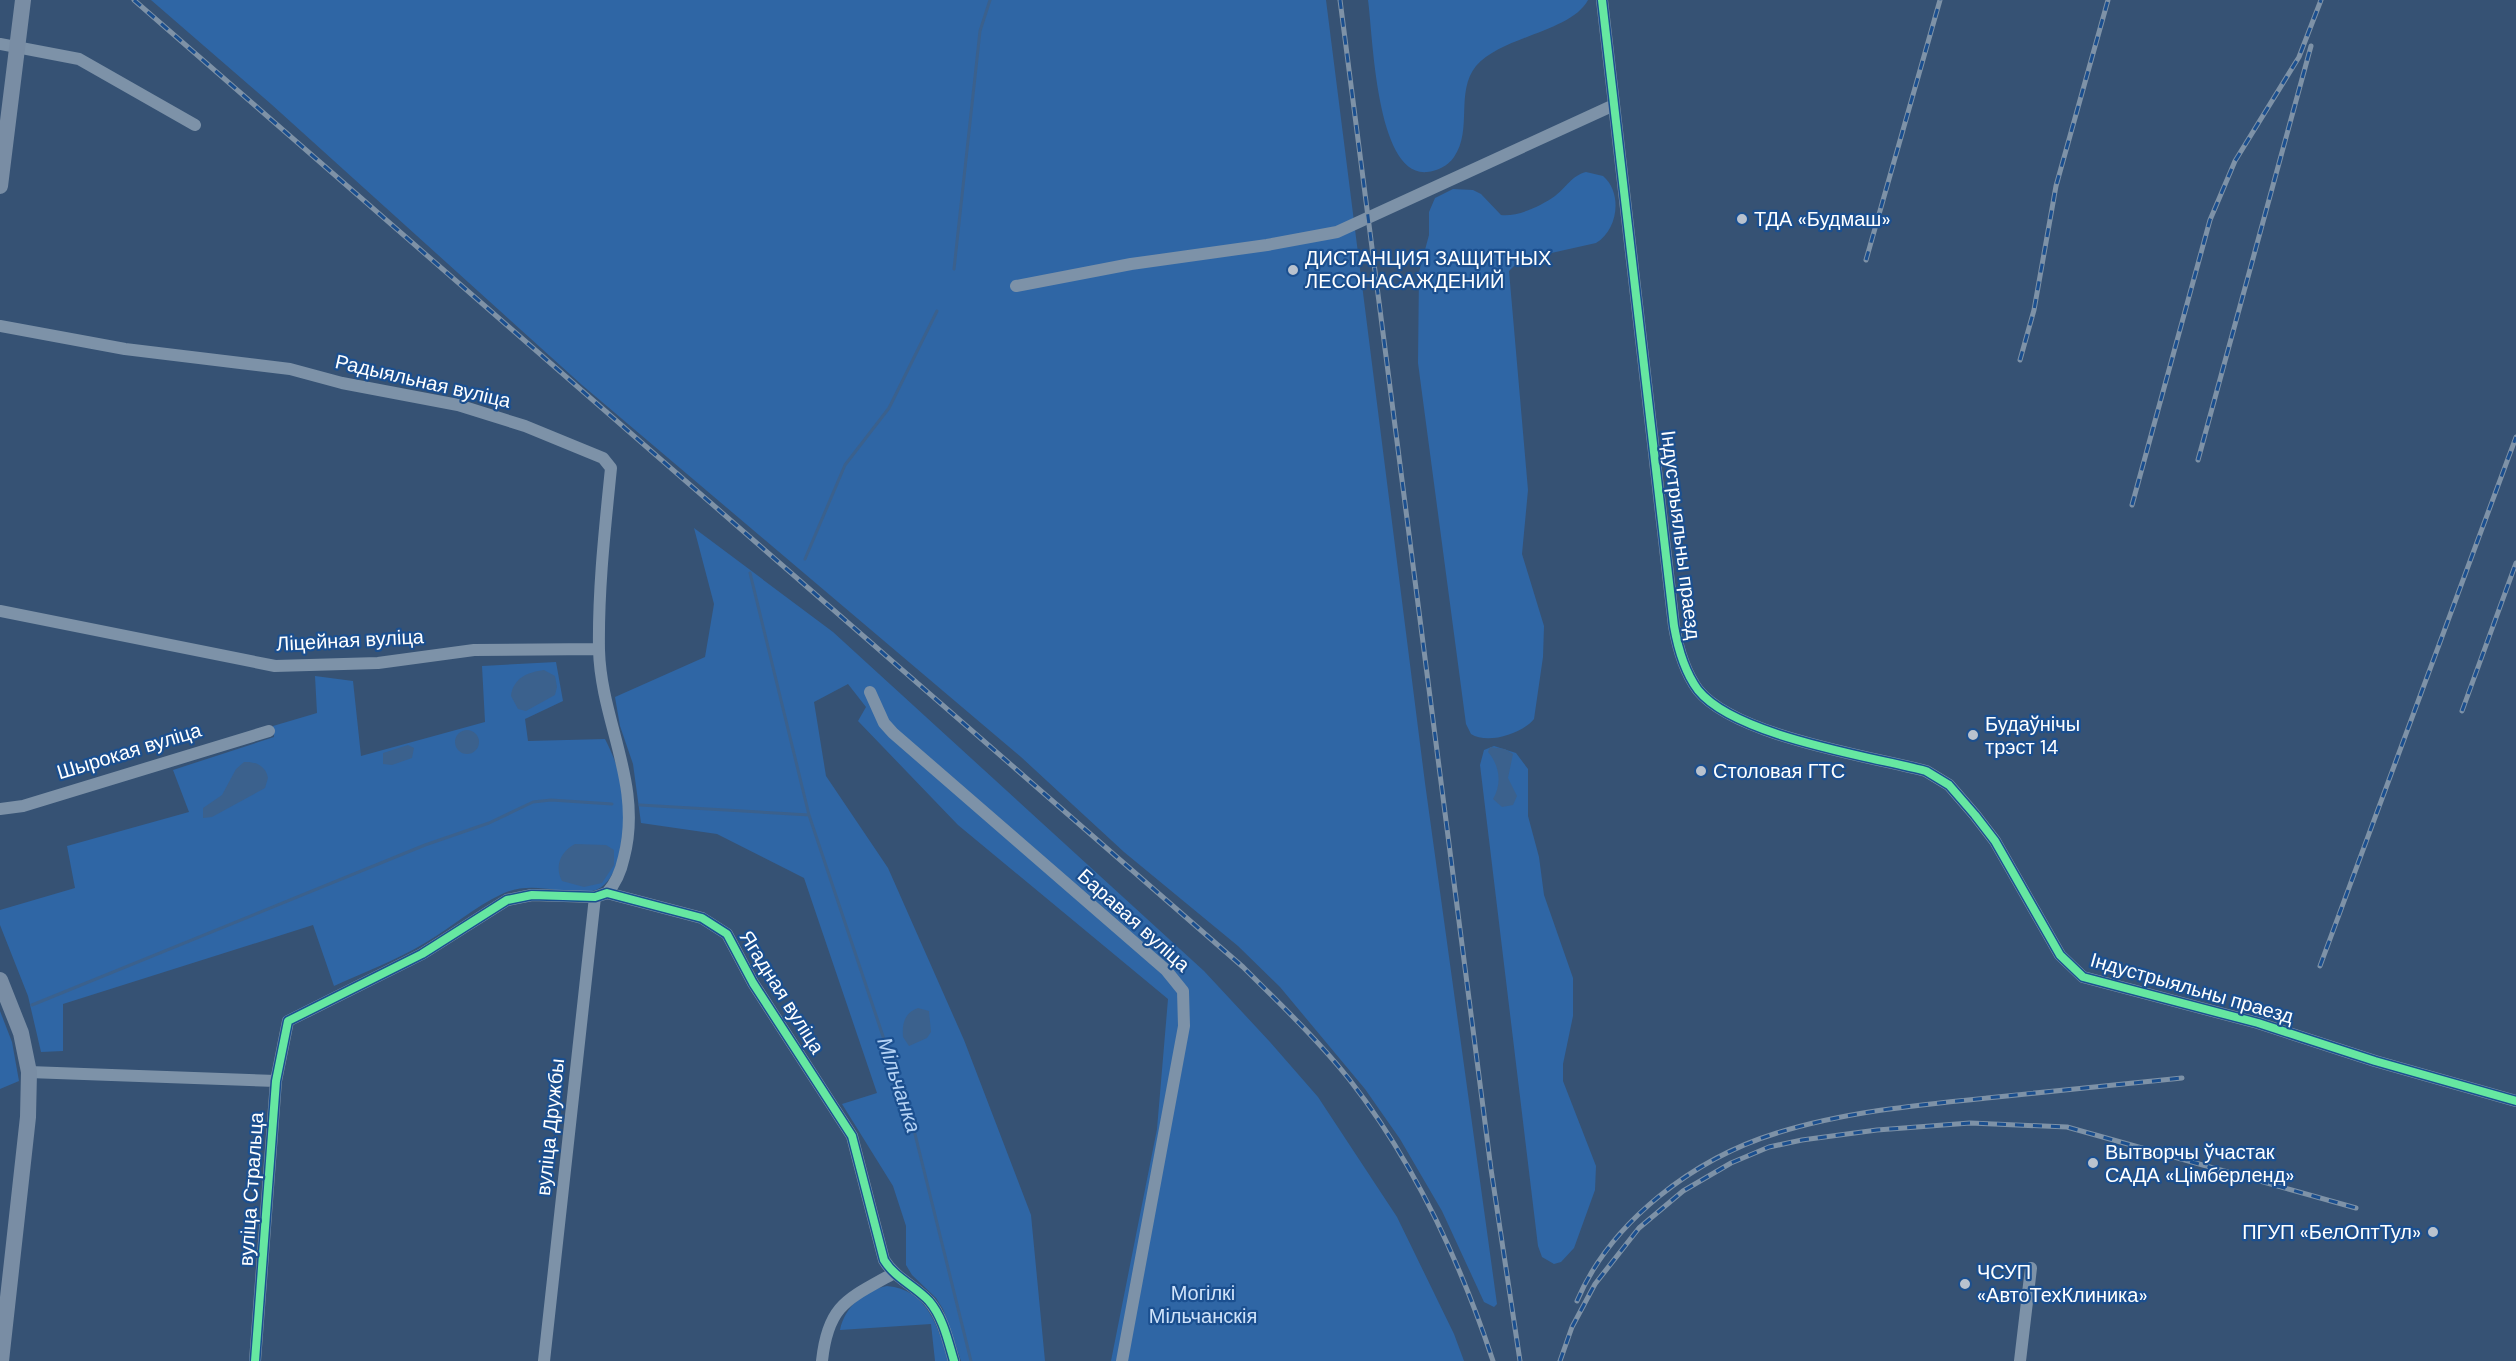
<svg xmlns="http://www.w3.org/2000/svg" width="2516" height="1361" viewBox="0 0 2516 1361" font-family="'DM Sans',sans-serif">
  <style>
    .green { fill: #2f66a5 }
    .water { fill: #3b618d }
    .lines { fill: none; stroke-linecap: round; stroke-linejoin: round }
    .stream { stroke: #3b618d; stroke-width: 3 }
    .street { stroke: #7d92a8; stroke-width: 12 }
    .secondary { stroke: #798da4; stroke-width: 16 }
    .rail-casing { stroke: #7e92a7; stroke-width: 5 }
    .rail { stroke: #1b4f8f; stroke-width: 3; stroke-dasharray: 9; stroke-linecap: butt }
    .cycleway-casing { stroke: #1b4f8f; stroke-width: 11 }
    .cycleway { stroke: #66e7a1; stroke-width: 8 }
    .poi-dot { fill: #b9c2ce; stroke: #1b4f8f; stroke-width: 2 }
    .labels { text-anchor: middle; stroke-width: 4.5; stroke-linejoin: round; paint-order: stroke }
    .poi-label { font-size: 20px; fill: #fff; stroke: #1b4f8f; text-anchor: start }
    .street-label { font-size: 20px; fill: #fff; stroke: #1b4f8f }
    .park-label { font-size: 20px; fill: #cfe3fa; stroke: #1b4f8f }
    .water-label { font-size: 21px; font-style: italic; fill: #b5d3f5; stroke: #1b4f8f }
  </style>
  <rect width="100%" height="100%" fill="#365274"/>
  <path class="green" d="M151,0H1326L1425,783L1497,1304L1494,1307L1484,1302L1442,1211L1400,1139L1365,1089L1280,987L1238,946L1124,852L1021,757L582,385L271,104Z
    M1368,0H1588C1571,32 1502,36 1476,66C1455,92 1473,130 1454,157C1448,166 1437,171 1427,172C1376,177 1373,36 1368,0Z
    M1586,172L1603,176C1623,193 1618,230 1596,243L1520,260L1509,271L1528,490L1522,554L1544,626L1543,657L1534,719C1523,733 1488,745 1471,734L1466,724L1418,363L1419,272L1429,235V212L1435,198L1453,189L1473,190L1481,194L1501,215C1518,217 1541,206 1555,196C1567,187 1571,176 1586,172Z
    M694,528L833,632L1204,971L1270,1042L1318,1097L1397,1217L1454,1334L1464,1361H1111L1157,1129L1168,999L958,825L858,721L866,707L848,684L814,702L826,776L888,868L964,1040L1031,1215L1045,1361H961L943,1309L936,1298L912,1275L906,1265V1226L893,1186L842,1104L877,1093L804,878L717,834L641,823L633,764L620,726L615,697L705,657L714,604Z
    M556,662L563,701L525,719L528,741L605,739C613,755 620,772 623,790C627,815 624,886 592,891C561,896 534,879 502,894C474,907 451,928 425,943C396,960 365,972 334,986L313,925L63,1004V1051L41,1052L28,996L0,925V910L75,888L67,846L189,812L173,770L274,737L273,726L317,713L315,676L353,681L361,756L485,722L482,666Z
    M1494,746L1516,753L1528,769V816L1539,857L1544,895L1573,978V1016L1563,1064V1081L1596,1166L1595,1190L1574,1248L1561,1262L1554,1264L1542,1257L1538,1246L1480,765L1484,750Z
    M0,1011L12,1042L19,1081L0,1089Z
    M887,1286C927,1289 939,1328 948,1361H935L931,1324L840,1330C845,1306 864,1291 887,1286Z"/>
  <path class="water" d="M544,670L555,676L557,687L555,695L526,711L518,709L511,696C513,678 528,672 544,670Z
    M455 742a12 12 0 1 1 24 0a12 12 0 1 1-24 0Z
    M408,745L414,748L412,758L392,765L383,764V753Z
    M1490,747L1505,749L1513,754L1508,778L1517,796L1513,805L1502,807L1493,799C1502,784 1500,766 1488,752Z
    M244,762C255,761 266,766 268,778L265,788L212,817L203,818V808L222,795L236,769Z
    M575,844L606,845L614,850V865L602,883L584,887L562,881C554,866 561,851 575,844Z
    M918,1008L929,1011L931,1032L927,1038L909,1046L903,1037C902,1024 904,1013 918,1008Z"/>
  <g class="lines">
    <path class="stream" d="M954,269L980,31L990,0
      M805,559L845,465L889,408L937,311
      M750,573L809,815L913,1126L971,1361
      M640,805L809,815
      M32,1005L425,845L489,823L533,802L551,800L612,804"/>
    <path class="street" d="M1602,0L1674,626C1678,649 1684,671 1698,690C1735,736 1868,756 1926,771L1949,785L1975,815L1995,841L2060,955L2083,977L2258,1023L2375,1061L2516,1101
      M0,44L79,59L195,125
      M1016,286L1131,264L1267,245L1337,232L1614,105
      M0,326L125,349L290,369L342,383L458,405L525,426L603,458L611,468C605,528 598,589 599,650C601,722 643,784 624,857C621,871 617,882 607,893
      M0,611L275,666L378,663L474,650L599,649
      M870,692L884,723L893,733L1166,970L1183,991L1184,1026L1122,1361
      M0,809L23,806L269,731
      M29,1072L276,1081
      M255,1361L276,1081L288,1021L422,954L507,900L532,895L595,897L607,893L702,918L727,934L753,983L852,1136L884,1260C895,1278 915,1286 929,1301C943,1317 948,1341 954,1361
      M544,1361L595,897
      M822,1361C828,1304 848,1299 894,1273
      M2020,1361L2031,1268"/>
    <path class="secondary" d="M0,186L23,0
      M0,980L21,1033L29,1072L28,1117L1,1361"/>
    <g class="rail-casing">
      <path id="rail" d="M134,0L1243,967C1279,1003 1317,1039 1349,1079C1414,1162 1460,1261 1493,1361
        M1340,0L1491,1169L1520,1361
        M1866,260L1940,0
        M2020,360L2034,310L2056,186L2108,0
        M2198,460L2311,46
        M2132,505L2210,220L2235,161L2299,57L2321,0
        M2462,711L2516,563
        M2320,966L2516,437
        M1577,1301C1611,1221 1695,1158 1777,1133C1844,1112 1917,1105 1987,1098C2052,1091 2117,1085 2182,1078
        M1560,1361L1572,1327L1595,1284L1639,1228L1683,1191L1731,1163L1769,1147L1802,1140L1877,1130L1970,1123L2067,1127L2356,1208"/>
    </g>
    <use href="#rail" class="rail"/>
    <g class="cycleway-casing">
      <path id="cycleway" d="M1602,0L1674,626C1678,649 1684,671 1698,690C1735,736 1868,756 1926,771L1949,785L1975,815L1995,841L2060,955L2083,977L2258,1023L2375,1061L2516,1101
        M255,1361L276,1081L288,1021L422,954L507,900L532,895L595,897L607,893L702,918L727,934L753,983L852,1136L884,1260C895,1278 915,1286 929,1301C943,1317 948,1341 954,1361"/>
    </g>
    <use href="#cycleway" class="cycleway"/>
  </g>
  <g class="poi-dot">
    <circle cx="1742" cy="219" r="6"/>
    <circle cx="1293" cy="270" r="6"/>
    <circle cx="1973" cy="735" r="6"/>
    <circle cx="1701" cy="771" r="6"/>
    <circle cx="2093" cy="1163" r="6"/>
    <circle cx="2433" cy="1232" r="6"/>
    <circle cx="1965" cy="1284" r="6"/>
  </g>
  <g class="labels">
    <g class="poi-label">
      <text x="1754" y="226">ТДА «Будмаш»</text>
      <text x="1305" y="265">ДИСТАНЦИЯ ЗАЩИТНЫХ<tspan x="1305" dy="23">ЛЕСОНАСАЖДЕНИЙ</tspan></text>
      <text x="1985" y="731">Будаўнічы<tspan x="1985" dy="23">трэст 14</tspan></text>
      <text x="1713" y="778">Столовая ГТС</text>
      <text x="2105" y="1159">Вытворчы ўчастак<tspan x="2105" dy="23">САДА «Цімберленд»</tspan></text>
      <text x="2421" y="1239" text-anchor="end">ПГУП «БелОптТул»</text>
      <text x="1977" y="1279">ЧСУП<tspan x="1977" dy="23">«АвтоТехКлиника»</tspan></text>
    </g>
    <g class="street-label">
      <text transform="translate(423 381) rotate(13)" y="7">Радыяльная вуліца</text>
      <text transform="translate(1681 535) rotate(83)" y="7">Індустрыяльны праезд</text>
      <text transform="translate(350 640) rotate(-3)" y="7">Ліцейная вуліца</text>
      <text transform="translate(129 751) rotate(-17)" y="7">Шырокая вуліца</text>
      <text transform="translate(1134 920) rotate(42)" y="7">Баравая вуліца</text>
      <text transform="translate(2192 988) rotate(16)" y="7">Індустрыяльны праезд</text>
      <text transform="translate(782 992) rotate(58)" y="7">Ягадная вуліца</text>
      <text transform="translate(550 1127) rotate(-84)" y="7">вуліца Дружбы</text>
      <text transform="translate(251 1189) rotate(-86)" y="7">вуліца Стральца</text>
    </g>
    <g class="park-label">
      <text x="1203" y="1300">Могілкі<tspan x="1203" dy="23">Мільчанскія</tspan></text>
    </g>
    <g class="water-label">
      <text transform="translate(899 1085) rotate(72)" y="7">Мільчанка</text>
    </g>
  </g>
</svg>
